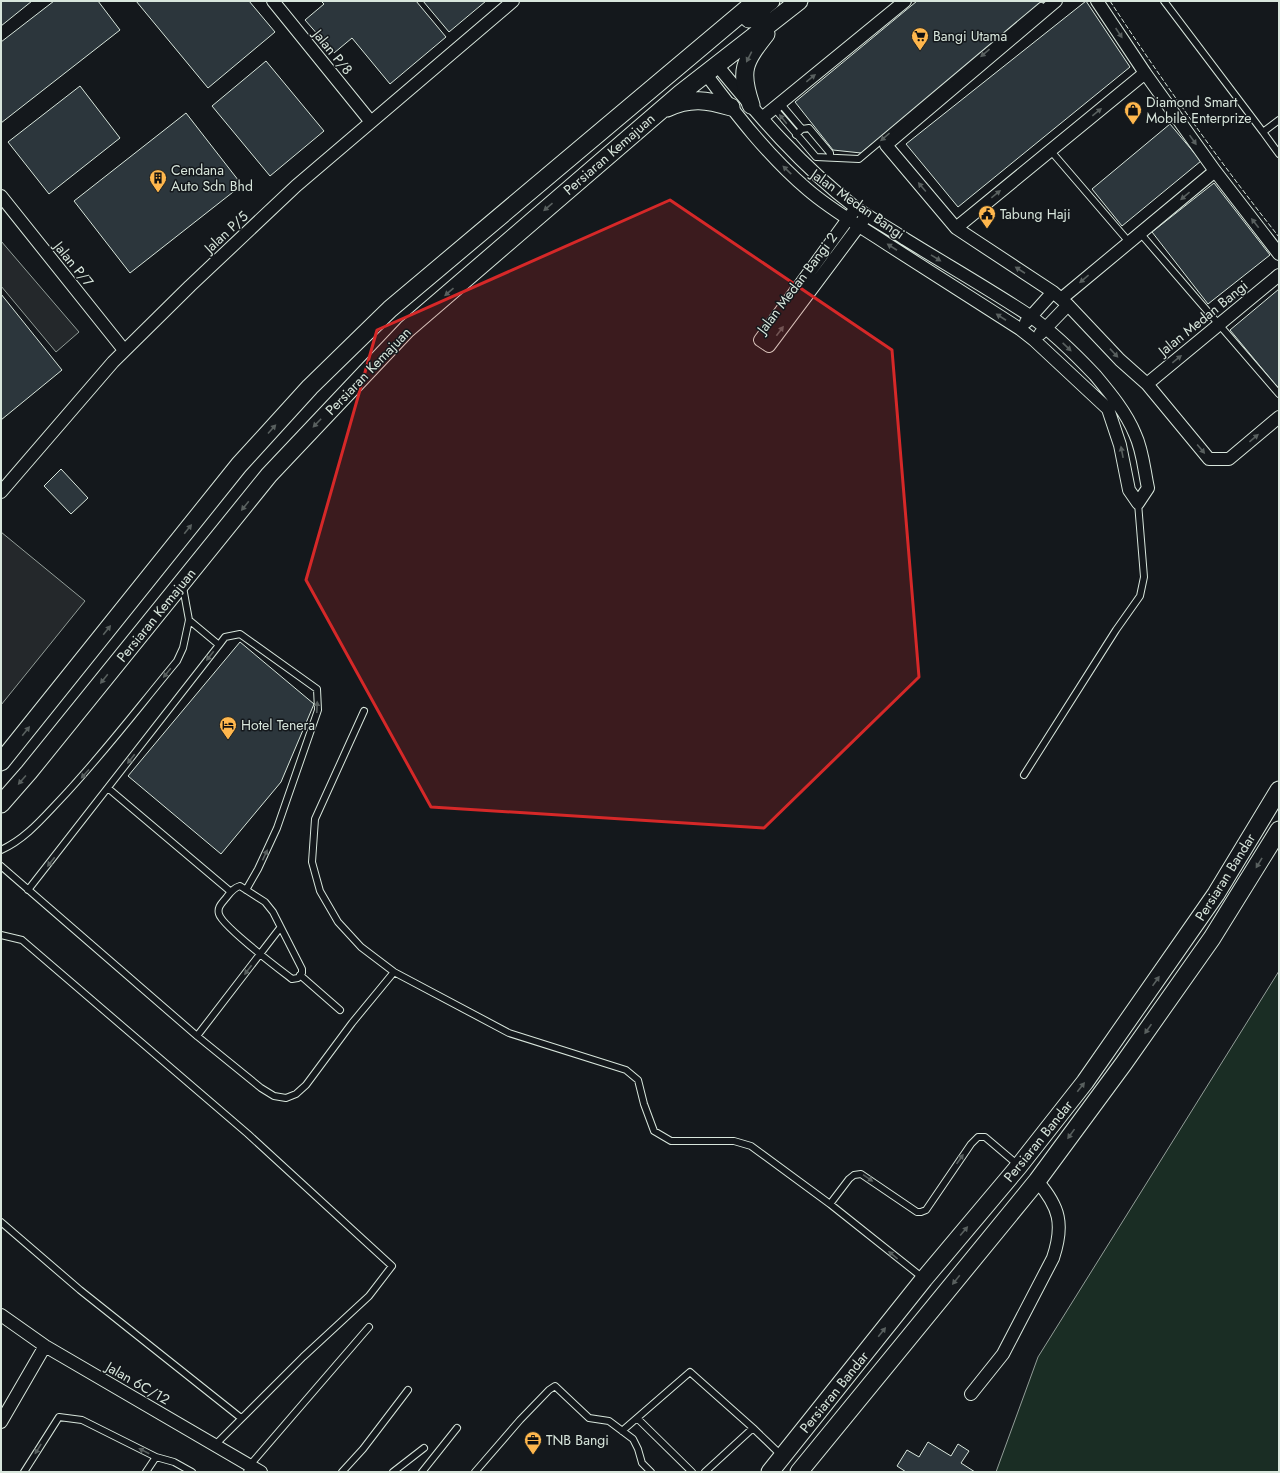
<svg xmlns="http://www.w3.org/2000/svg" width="1280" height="1473" viewBox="0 0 1280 1473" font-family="Jost,sans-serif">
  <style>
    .green { fill: #1a2d24; stroke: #939e99 }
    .parking { fill: #24282b; stroke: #939e99 }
    .building { fill: #2c363c; stroke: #d8e6dc }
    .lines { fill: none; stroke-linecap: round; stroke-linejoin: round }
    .lane-casing { stroke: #d8e6dc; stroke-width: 8 }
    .street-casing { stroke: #d8e6dc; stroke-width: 14 }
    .secondary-casing { stroke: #d8e6dc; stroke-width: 19 }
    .lane { stroke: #14181c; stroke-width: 6 }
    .street { stroke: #14181c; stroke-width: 12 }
    .secondary { stroke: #14181c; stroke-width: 17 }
    .fence { stroke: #d8e6dc; stroke-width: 1; stroke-dasharray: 5 2; stroke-linecap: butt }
    .oneway { fill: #59605f }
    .marked { fill: #d62828; fill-opacity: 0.2; stroke: #d62828; stroke-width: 3; stroke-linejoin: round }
    .labels { text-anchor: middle; stroke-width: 3; stroke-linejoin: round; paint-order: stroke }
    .poi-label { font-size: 14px; fill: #d8e6dc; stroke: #14181c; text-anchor: start }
    .street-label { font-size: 14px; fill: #d8e6dc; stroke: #14181c }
  </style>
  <rect width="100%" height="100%" fill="#14181c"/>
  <path class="green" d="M1279,971V1472H996L1038,1357Z"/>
  <path class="parking" d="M1,241L79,332L56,352L1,286Z
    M1,532L85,601L1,705Z"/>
  <path class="building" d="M1,1H32L1,26Z
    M54,1H98L120,30L1,123V42Z
    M136,1H249L275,32L208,88Z
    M321,1H416L446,37L390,84L352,38L334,53L305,20L324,4Z
    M423,1H486L449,32Z
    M917,1H1045L861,153L833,150L795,102Z
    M1086,1L1130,67L958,207L906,144Z
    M266,61L324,131L270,176L212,106Z
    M80,86L120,138L49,194L8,142Z
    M186,113L242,185L130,273L74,201Z
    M1170,124L1201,161L1122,226L1092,189Z
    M1214,183L1270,255L1208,304L1152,232Z
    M1279,289V389L1230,330Z
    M1,294L62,370L1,420Z
    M61,469L88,498L71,514L44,486Z
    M240,642L314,704L281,782L221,854L128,776Z
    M928,1442L951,1456L958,1444L969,1451L961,1463L975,1472H906L897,1466L907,1450L919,1457Z"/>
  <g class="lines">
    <g class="lane-casing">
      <path id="lane" d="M1164,1L1263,132L1279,120
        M780,103L802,129
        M774,108L816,157L859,159L1041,6
        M1263,132L1279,154
        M796,135L802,129L809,128L830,153V157
        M1050,150L1129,242
        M1140,233L1279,394
        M219,645L225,637L240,634L317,689L318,710L277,828L258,869L246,890
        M364,711L315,819L312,862L320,891L338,922L361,947L394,972L509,1033L626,1070L638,1080L644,1104L654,1131L671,1141H734L751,1146L830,1204L923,1278
        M1024,775L1116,630L1140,596L1144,577L1138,503
        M109,789L231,892
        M1,850C25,839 41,820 59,801C101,757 138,708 177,661L183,648L189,620L183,587
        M1,866L197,1036L261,1088L274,1096L286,1098L296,1094L306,1085L352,1023L394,972
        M240,886L265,902L273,912L302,969V973L298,978L292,979C279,969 222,926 219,914C217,907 222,903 226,898C230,893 233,888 240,886Z
        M28,890L219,645L189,620
        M1,935L22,940L248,1134L392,1266L369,1296L303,1357L215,1445
        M300,975L340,1010
        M197,1036L280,928
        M830,1204L849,1179L854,1175L861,1174L917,1212H921L926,1210L971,1144L978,1137H985L1018,1165
        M1,1222L80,1290L241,1418
        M637,1418L692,1472
        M622,1431L690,1372L753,1428L782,1456
        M24,1472L59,1417L82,1420L156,1457L174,1462L192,1472
        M146,1472L156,1457
        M247,1472L250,1465L369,1327
        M342,1472L363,1449L408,1390
        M393,1472L424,1448
        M422,1472L457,1428
        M475,1472L520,1420L549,1390L555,1386L589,1418L609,1421L633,1439L638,1449L642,1463L651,1472
        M705,1472L753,1428"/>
    </g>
    <g class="street-casing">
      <path id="street" d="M273,1L371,122
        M1056,1L886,145L956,228L1053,292L1068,305L1120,360L1147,384L1209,459H1229L1279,417
        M1097,1L1145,73L1215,171L1279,254
        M705,73C736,114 768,156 807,189C831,210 860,226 887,244C931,272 975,300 1020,329L1034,340L1108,409L1120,445L1129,490L1138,503L1148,488C1144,470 1143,451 1135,434C1126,412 1110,393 1095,375C1075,354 1054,333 1030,316C989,289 947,265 905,239C889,228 871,219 855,207C802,167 758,115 716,64
        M762,118L905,1
        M1,196L124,350
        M853,212L760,340L769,346L864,219
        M956,228L1145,73
        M1061,299L1215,171
        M1026,322L1053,292
        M1040,334L1068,305
        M1147,384L1279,275
        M1,492L113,362L190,286L296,186L513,1
        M1,1315L45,1346L261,1472
        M971,1394L1003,1354L1053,1258C1064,1225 1060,1207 1037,1181
        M1,1422L45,1346"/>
    </g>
    <g class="secondary-casing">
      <path id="secondary" d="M749,19L771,1
        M751,105C739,70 744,62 766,34
        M667,108C691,97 707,100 731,107
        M1,762L239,465L310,387L390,309L756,1
        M1,804L29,772L269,475L407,329L681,93L799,1
        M770,1472L924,1279L1019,1166L1085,1082L1216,894L1279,790
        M799,1472L1037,1181L1124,1063L1212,938L1279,830"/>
    </g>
    <use href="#lane" class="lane"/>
    <use href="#street" class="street"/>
    <use href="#secondary" class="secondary"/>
    <path class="fence" d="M1110,1C1163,82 1219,161 1279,237"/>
  </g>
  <defs><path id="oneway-solid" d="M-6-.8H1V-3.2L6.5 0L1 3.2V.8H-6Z"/></defs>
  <g class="oneway">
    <use href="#oneway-solid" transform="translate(1119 33) rotate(56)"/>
    <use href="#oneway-solid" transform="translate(985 53) rotate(140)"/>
    <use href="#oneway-solid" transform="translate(749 57) rotate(117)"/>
    <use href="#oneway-solid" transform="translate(811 78) rotate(-39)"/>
    <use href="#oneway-solid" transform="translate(1097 112) rotate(-39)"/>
    <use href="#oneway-solid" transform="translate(783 119) rotate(-129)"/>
    <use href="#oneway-solid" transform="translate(885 137) rotate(140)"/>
    <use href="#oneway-solid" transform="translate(1193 140) rotate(55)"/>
    <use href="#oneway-solid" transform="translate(787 170) rotate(-136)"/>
    <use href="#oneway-solid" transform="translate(922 187) rotate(-130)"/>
    <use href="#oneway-solid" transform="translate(996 194) rotate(-39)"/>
    <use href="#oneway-solid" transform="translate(1185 196) rotate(140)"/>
    <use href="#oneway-solid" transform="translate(548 207) rotate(139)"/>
    <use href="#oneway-solid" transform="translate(1255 223) rotate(-128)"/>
    <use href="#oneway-solid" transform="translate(892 247) rotate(-147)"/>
    <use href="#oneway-solid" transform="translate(936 258) rotate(32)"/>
    <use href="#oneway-solid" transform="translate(1020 270) rotate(-147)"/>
    <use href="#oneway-solid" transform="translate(1084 279) rotate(140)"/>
    <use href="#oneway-solid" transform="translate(449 292) rotate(139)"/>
    <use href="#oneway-solid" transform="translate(1001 317) rotate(-147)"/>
    <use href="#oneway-solid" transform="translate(780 331) rotate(-53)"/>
    <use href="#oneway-solid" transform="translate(1067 347) rotate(43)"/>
    <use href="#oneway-solid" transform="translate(1114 353) rotate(47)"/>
    <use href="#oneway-solid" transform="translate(1177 359) rotate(-39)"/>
    <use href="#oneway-solid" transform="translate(317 423) rotate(134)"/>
    <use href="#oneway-solid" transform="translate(272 429) rotate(-48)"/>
    <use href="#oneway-solid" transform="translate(1254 438) rotate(-40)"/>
    <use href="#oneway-solid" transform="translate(1201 449) rotate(50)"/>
    <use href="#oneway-solid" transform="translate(1122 452) rotate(-101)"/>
    <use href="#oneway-solid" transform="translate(245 506) rotate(129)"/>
    <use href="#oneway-solid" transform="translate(188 529) rotate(-51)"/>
    <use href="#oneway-solid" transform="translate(107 630) rotate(-51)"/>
    <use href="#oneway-solid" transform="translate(210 656) rotate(128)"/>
    <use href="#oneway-solid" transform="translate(167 673) rotate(129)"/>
    <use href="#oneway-solid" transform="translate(104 679) rotate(129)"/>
    <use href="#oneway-solid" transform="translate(317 707) rotate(-88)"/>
    <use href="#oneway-solid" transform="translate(26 731) rotate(-51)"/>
    <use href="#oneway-solid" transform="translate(131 759) rotate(128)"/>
    <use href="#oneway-solid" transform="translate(85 774) rotate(132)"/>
    <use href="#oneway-solid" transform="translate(22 780) rotate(131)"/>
    <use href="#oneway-solid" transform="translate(265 855) rotate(-65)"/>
    <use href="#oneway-solid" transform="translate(51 862) rotate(128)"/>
    <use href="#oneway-solid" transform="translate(1259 863) rotate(121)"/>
    <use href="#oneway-solid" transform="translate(248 970) rotate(127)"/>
    <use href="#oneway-solid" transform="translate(1156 981) rotate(-55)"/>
    <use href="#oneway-solid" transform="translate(1148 1029) rotate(125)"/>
    <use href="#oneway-solid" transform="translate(1081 1087) rotate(-52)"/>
    <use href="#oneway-solid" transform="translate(1071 1134) rotate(126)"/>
    <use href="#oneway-solid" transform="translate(960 1159) rotate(-55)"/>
    <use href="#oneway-solid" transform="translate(868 1178) rotate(34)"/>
    <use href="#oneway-solid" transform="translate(964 1231) rotate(-50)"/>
    <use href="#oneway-solid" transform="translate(893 1255) rotate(-141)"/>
    <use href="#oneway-solid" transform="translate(956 1280) rotate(129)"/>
    <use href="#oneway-solid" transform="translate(882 1332) rotate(-51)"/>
    <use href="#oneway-solid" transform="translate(38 1449) rotate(122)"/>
    <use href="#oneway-solid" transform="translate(144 1451) rotate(-153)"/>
  </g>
  <path class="marked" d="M670,200L892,350L919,677L764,828L431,807L306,580L377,330Z"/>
  <defs>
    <g id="supermarket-pin" transform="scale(0.9)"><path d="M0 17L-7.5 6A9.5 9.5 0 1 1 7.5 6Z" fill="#ffb74d" stroke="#14181c"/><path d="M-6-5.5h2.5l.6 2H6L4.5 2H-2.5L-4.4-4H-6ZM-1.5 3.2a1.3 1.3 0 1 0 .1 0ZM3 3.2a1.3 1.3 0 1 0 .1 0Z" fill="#111"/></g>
    <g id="shop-pin" transform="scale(0.9)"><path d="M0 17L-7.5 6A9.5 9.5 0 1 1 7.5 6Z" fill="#ffb74d" stroke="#14181c"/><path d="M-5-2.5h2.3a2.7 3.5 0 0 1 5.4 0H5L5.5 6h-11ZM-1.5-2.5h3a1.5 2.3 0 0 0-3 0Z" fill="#111"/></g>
    <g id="building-pin" transform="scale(0.9)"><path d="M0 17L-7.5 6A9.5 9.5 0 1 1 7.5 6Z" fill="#ffb74d" stroke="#14181c"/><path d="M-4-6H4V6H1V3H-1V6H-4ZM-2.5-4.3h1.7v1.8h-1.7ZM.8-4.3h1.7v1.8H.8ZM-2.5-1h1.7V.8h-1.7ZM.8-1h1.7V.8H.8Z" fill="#111"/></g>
    <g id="civic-pin" transform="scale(0.9)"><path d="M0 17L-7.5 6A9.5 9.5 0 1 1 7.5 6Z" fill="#ffb74d" stroke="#14181c"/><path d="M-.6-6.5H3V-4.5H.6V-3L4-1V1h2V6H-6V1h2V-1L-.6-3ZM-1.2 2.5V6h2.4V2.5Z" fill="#111"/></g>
    <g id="hotel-pin" transform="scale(0.9)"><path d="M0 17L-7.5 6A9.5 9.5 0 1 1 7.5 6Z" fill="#ffb74d" stroke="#14181c"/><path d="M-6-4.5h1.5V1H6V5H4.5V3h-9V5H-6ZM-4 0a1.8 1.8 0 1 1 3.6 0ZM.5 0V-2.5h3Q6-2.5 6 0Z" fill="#111"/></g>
    <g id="office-pin" transform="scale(0.9)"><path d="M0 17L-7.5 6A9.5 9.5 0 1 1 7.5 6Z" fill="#ffb74d" stroke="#14181c"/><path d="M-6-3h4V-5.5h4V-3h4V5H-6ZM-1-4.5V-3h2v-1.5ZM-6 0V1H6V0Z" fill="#111"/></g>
  </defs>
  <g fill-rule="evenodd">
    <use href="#supermarket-pin" x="920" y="36"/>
    <use href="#shop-pin" x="1133" y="110"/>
    <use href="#building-pin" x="158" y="178"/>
    <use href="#civic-pin" x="987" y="214"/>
    <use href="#hotel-pin" x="228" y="725"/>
    <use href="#office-pin" x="533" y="1440"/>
  </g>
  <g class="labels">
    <g class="poi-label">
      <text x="933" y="41">Bangi Utama</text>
      <text x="1146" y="107">Diamond Smart<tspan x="1146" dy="16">Mobile Enterprize</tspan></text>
      <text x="171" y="175">Cendana<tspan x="171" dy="16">Auto Sdn Bhd</tspan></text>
      <text x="1000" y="219">Tabung Haji</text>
      <text x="241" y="730">Hotel Tenera</text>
      <text x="546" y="1445">TNB Bangi</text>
    </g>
    <g class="street-label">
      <text transform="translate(333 52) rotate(51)" y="5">Jalan P/8</text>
      <text transform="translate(609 154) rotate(-41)" y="5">Persiaran Kemajuan</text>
      <text transform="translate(858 204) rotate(35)" y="5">Jalan Medan Bangi</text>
      <text transform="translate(226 232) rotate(-43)" y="5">Jalan P/5</text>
      <text transform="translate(74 264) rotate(51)" y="5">Jalan P/7</text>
      <text transform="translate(797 283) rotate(-53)" y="5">Jalan Medan Bangi 2</text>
      <text transform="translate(1203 318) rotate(-39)" y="5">Jalan Medan Bangi</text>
      <text transform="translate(368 371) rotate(-46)" y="5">Persiaran Kemajuan</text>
      <text transform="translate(156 615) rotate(-51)" y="5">Persiaran Kemajuan</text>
      <text transform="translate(1225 877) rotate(-58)" y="5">Persiaran Bandar</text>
      <text transform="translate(1038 1141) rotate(-51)" y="5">Persiaran Bandar</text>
      <text transform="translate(138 1383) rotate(30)" y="5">Jalan 6C/12</text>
      <text transform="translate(834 1392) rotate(-51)" y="5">Persiaran Bandar</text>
    </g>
  </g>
  <rect width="1280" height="1473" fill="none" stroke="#d8e6dc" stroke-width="4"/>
</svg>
